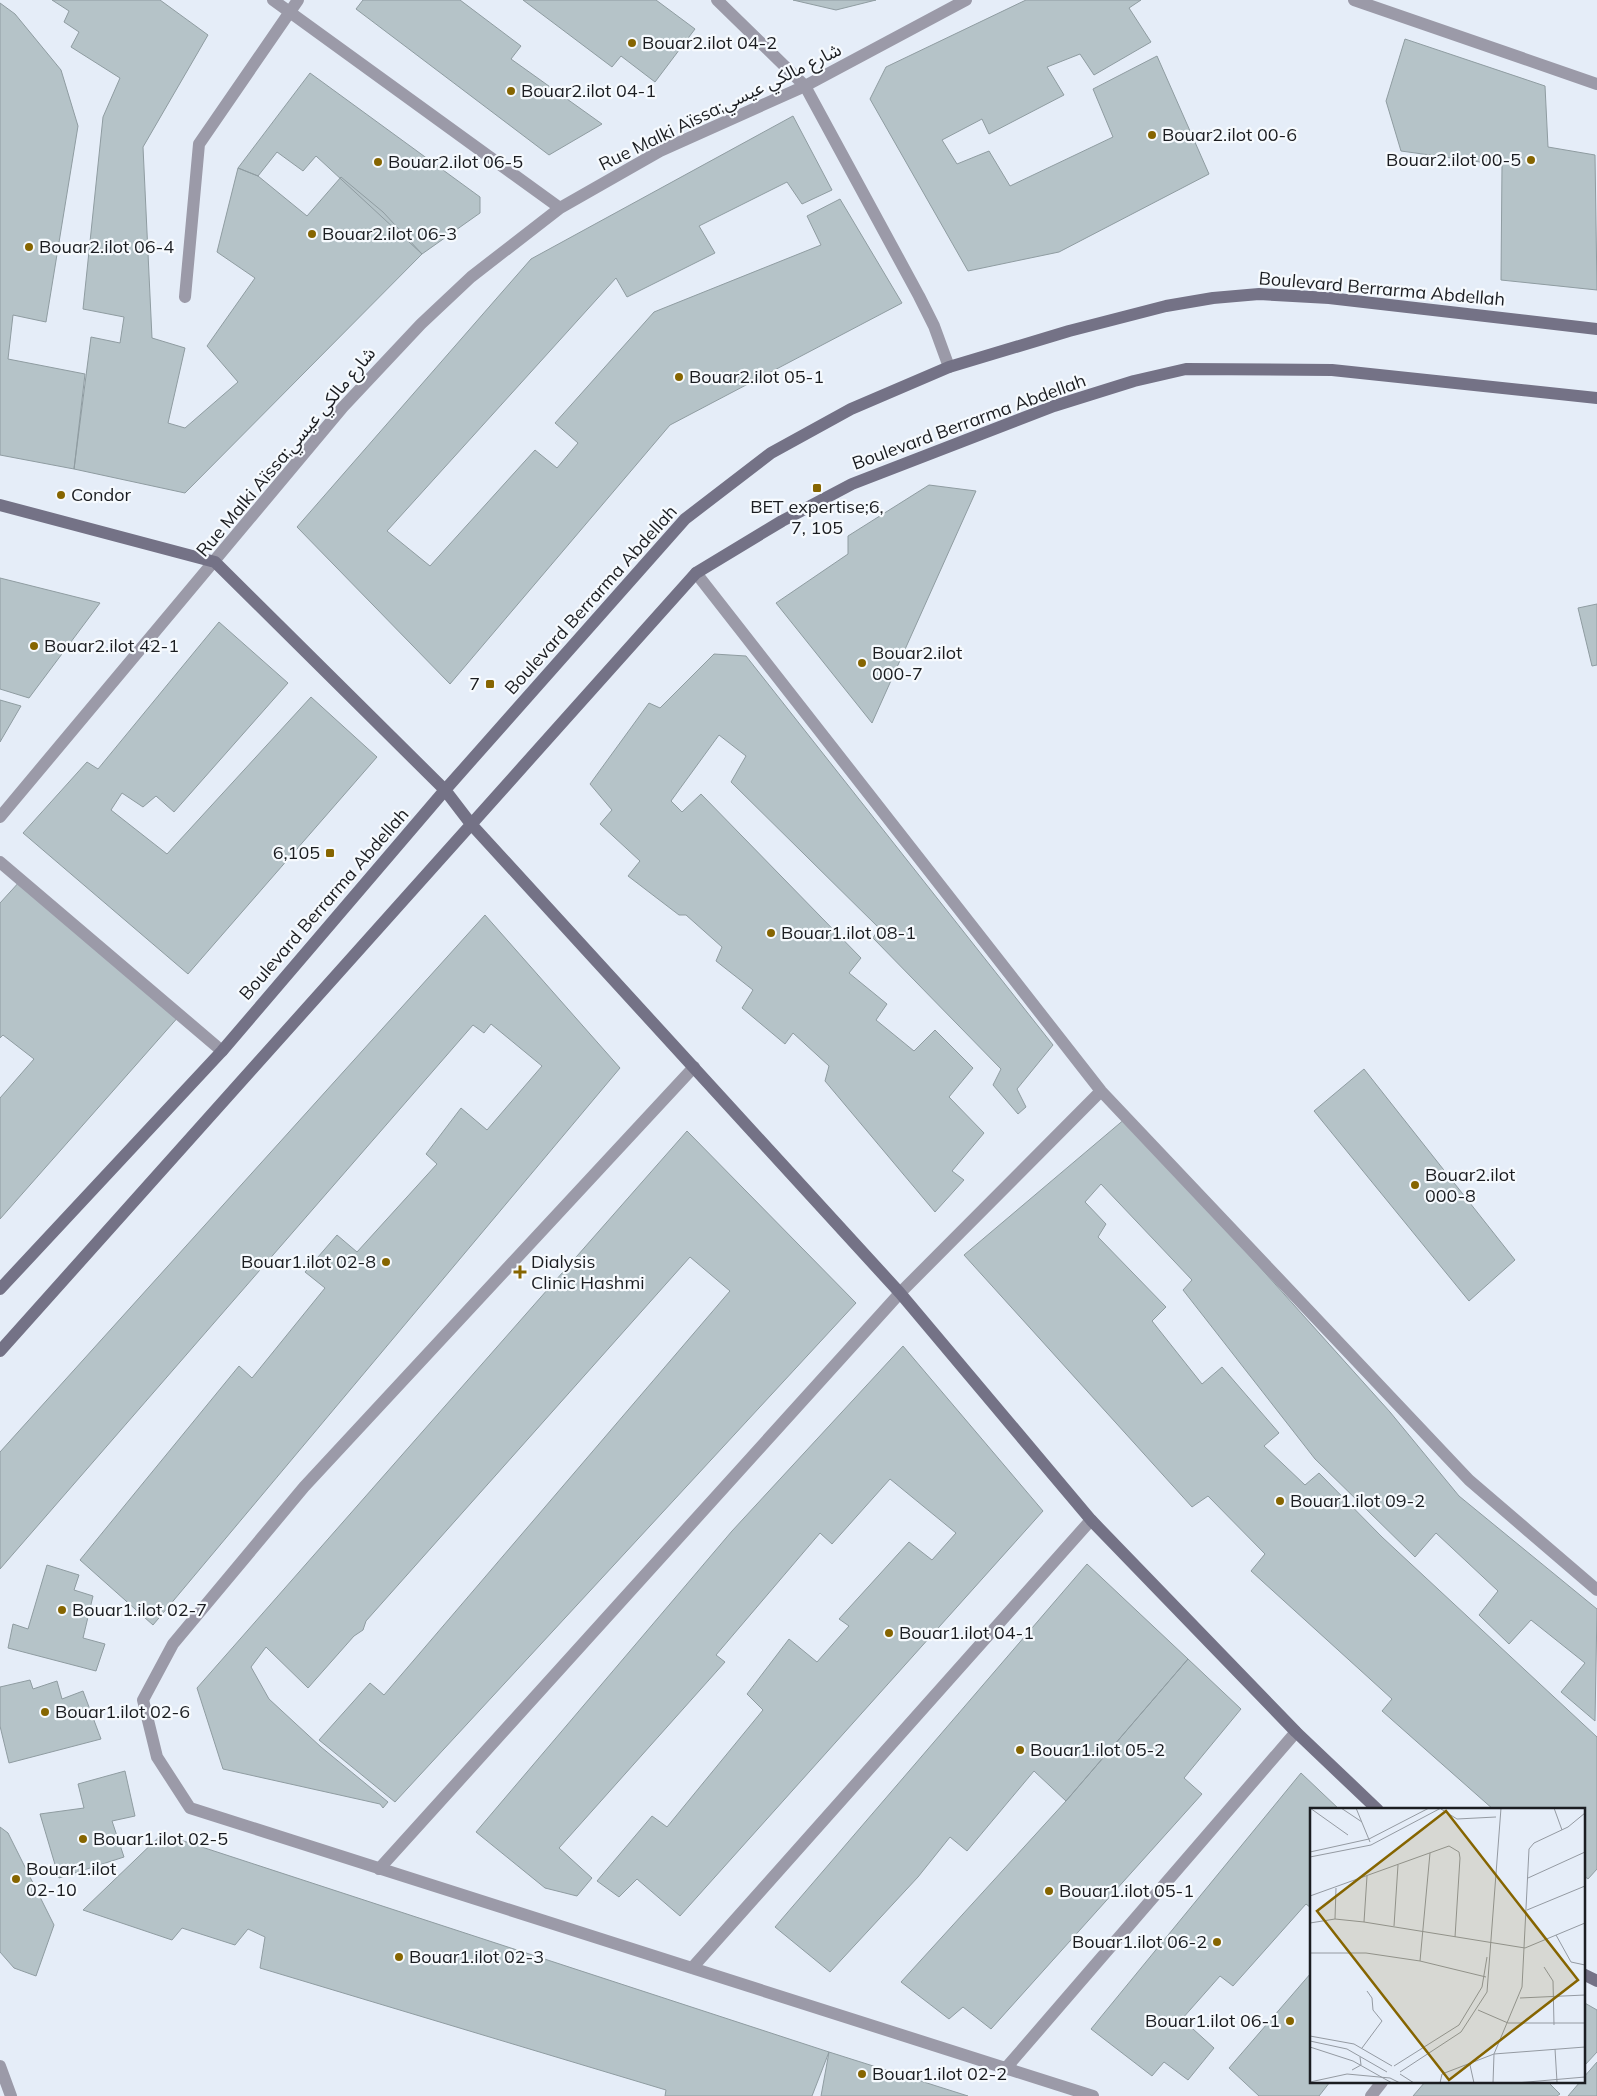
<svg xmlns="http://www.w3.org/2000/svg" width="1597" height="2096" viewBox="0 0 1597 2096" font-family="Mulish,'Noto Sans Arabic',sans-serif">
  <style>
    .building { fill: #b5c3c8; stroke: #8f9ca1 }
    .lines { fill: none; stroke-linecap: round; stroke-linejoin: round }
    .lane { stroke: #9b9aa8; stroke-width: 12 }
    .street { stroke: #9b9aa8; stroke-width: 12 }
    .secondary { stroke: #747286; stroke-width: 12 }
    .poi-dot { fill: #866500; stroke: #f6fafe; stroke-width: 2 }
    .labels { text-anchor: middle; stroke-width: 4.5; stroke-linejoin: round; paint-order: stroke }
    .poi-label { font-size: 18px; fill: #1b1d21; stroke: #f6fafe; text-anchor: start }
    .street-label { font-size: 18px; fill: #1b1d21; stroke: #f6fafe }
    .inset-road { fill: none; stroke: #949aa2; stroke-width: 1 }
    .view { fill: #866500; fill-opacity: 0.15; stroke: #866500; stroke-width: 2.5 }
    .inset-edge { fill: none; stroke: #1b1d21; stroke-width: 2.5 }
  </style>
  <rect width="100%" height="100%" fill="#e5edf8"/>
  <path class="building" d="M52,0H160L208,35L143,147L152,338L185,348L168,423L185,428L238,382L207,346L255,278L217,252L238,168L258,176L307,216L341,177L383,212L422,254L185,493L74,469L91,337L120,343L124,317L83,309L103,117L120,78L71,47L79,32L64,22L69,11Z
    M363,0H460L521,46L511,59L602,124L549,155L356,9Z
    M523,0H656L695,29L655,82L621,56L612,67Z
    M793,0H876L836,10Z
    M1026,0H1141L1129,8L1151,42L1094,75L1080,54L1047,67L1064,95L989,134L982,119L942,140L957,164L989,151L1010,186L1113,137L1093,89L1157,56L1209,174L1059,252L968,271L870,99L886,67Z
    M0,3L15,14L61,70L78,126L46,322L13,315L8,359L85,374L74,469L0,455Z
    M1405,39L1545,86L1548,147L1595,155L1597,290L1501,280L1502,165L1401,151L1386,101Z
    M310,73L480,197V213L422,254L316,156L303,171L277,152L258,176L238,168Z
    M793,116L832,190L802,204L787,182L699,226L715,253L627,297L616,278L387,531L430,566L535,450L557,468L578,443L555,423L654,312L821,245L807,216L840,199L902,303L670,425L450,684L297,527L531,259Z
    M929,485L976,491L872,723L776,603L848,554V536Z
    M0,578L100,603L29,698L0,689Z
    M1597,604V665L1592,666L1578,608Z
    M219,622L288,683L174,812L156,796L143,807L122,793L111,810L167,854L311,697L377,757L188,974L23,833L87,762L98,769Z
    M714,654L746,656L1053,1045L1017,1089L1026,1107L1018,1114L993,1085L1001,1069L873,938L879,928L731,782L746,756L719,735L671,801L682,812L701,794L861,958L849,973L887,1004L876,1020L914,1051L935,1030L973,1068L949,1097L984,1133L952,1171L964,1180L935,1212L825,1081L829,1066L793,1033L785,1044L742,1008L753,990L716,961L722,947L686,915H679L628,876L640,861L600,824L612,810L590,784L649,703L660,708Z
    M0,700L21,706L0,742Z
    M21,880L180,1015L0,1219V1098L34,1059L3,1035L0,1038V903Z
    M485,915L620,1068L153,1625L80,1560L239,1366L252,1378L325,1288L305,1272L337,1235L357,1252L437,1164L426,1154L461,1108L487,1130L542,1066L491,1024L484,1033L473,1025L0,1569V1452Z
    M1364,1069L1515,1260L1469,1301L1314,1111Z
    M1126,1118L1390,1412L1459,1496L1597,1609L1595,1721L1561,1692L1585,1663L1531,1620L1509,1644L1479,1615L1498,1591L1436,1533L1415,1557L1315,1459L1183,1290L1192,1280L1101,1184L1085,1202L1106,1224L1098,1237L1166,1307L1152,1321L1202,1384L1222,1367L1279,1433L1264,1446L1305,1485L1319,1473L1382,1537L1597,1737V1869L1588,1879L1583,1875V1810H1494L1382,1711L1392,1699L1251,1571L1265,1554L1208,1496L1192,1507L964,1255Z
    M687,1131L856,1303L395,1802L319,1740L370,1683L384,1695L730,1291L690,1257L366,1621L363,1630L354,1636L308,1688L266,1647L251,1667L269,1699L321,1747L388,1802L383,1808L380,1804L223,1769L197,1688Z
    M903,1346L1043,1511L680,1916L637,1879L619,1897L597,1881L652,1816L667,1827L763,1710L747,1694L789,1639L817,1662L849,1626L839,1619L909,1542L932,1560L956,1533L890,1479L832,1544L820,1533L716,1655L725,1662L559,1848L592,1878L577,1896L545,1888L476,1832L732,1531Z
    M1087,1564L1188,1659L1066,1801L1034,1771L967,1851L950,1837L918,1877L830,1972L775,1927Z
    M47,1565L79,1575L74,1590L93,1596L83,1638L105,1644L96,1671L8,1648L13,1624L28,1629Z
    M1188,1659L1241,1709L1184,1778L1202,1794L991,2029L963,2007L949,2019L901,1982L1066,1801Z
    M30,1680L33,1689L57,1681L62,1699L83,1691L101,1739L9,1763L0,1726V1687Z
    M125,1771L135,1816L112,1821L124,1857L59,1878L40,1814L84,1808L78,1784Z
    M1301,1773L1340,1810H1311V1908L1306,1904L1233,1986L1220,1976L1182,2019L1214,2048L1188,2080L1164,2062L1152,2076L1091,2029Z
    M0,1827L8,1833L54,1925L36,1976L14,1968L0,1952Z
    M162,1834L829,2052L812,2096H665L666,2090L260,1968L265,1937L248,1929L235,1945L182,1928L172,1940L83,1910Z
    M1311,1973V2082H1330L1319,2096H1259L1229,2068Z
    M1583,2002L1597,2010V2052L1585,2065L1583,2064Z
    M829,2052L968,2096H821Z
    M1597,2062V2096H1568L1580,2082H1583V2078Z
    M1425,2082H1548L1560,2094L1557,2096H1413Z"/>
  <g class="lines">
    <path class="lane" d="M0,862L222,1051"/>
    <path class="street" d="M273,0L560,208
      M717,0L805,86L919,296L934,326L949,367
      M1354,0L1597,84
      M185,297L199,144L298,0
      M696,573L1101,1091L1469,1480L1597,1590
      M0,817L343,407L421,324L471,277L560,208L660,151L805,86L966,0
      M694,1067L304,1487L173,1644L143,1700L157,1757L190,1808L1093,2096
      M379,1869L900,1293L1101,1091
      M692,1968L1091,1520
      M0,2066L11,2096
      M1006,2068L1296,1732
      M1371,2096L1382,2082"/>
    <path class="secondary" d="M0,505L215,562L445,790L471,824L900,1293L1091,1520L1296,1732L1378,1810
      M0,1289L222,1051L445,790L685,519L771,453L851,409L949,367L1069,331L1166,306L1213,298L1259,294L1329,298L1597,329
      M0,1351L696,573L782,521L852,484L1054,406L1134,381L1186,369L1332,370L1597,398
      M1583,1974L1597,1981"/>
  </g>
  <g class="poi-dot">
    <circle cx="632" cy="43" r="5"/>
    <circle cx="511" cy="91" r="5"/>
    <circle cx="1152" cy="135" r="5"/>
    <circle cx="1531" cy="160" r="5"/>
    <circle cx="378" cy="162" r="5"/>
    <circle cx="312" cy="234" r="5"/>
    <circle cx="29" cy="247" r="5"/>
    <circle cx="679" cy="377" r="5"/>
    <rect x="812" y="483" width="10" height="10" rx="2.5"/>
    <circle cx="61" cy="495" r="5"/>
    <circle cx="34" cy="646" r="5"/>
    <circle cx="862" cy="663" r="5"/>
    <rect x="485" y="679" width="10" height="10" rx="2.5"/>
    <rect x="325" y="848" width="10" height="10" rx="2.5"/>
    <circle cx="771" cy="933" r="5"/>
    <circle cx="1415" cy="1185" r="5"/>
    <circle cx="386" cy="1262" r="5"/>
    <path d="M517.5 1264.5h5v5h5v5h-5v5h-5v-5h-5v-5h5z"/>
    <circle cx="1280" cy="1501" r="5"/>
    <circle cx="62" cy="1610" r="5"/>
    <circle cx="889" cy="1633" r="5"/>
    <circle cx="45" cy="1712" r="5"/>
    <circle cx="1020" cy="1750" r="5"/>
    <circle cx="83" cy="1839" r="5"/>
    <circle cx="16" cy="1879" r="5"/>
    <circle cx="1049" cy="1891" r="5"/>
    <circle cx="1217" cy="1942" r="5"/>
    <circle cx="399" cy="1957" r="5"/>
    <circle cx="1290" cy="2021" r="5"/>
    <circle cx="862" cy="2074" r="5"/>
  </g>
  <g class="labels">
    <g class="poi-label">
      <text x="642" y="49">Bouar2.ilot 04-2</text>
      <text x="521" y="97">Bouar2.ilot 04-1</text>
      <text x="1162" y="141">Bouar2.ilot 00-6</text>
      <text x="1521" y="166" text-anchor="end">Bouar2.ilot 00-5</text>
      <text x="388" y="168">Bouar2.ilot 06-5</text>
      <text x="322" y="240">Bouar2.ilot 06-3</text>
      <text x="39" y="253">Bouar2.ilot 06-4</text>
      <text x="689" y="383">Bouar2.ilot 05-1</text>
      <text x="71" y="501">Condor</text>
      <text x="817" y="513" text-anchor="middle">BET expertise;6,<tspan x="817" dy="21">7, 105</tspan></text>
      <text x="44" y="652">Bouar2.ilot 42-1</text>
      <text x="872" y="659">Bouar2.ilot<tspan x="872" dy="21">000-7</tspan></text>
      <text x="480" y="690" text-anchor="end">7</text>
      <text x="320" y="859" text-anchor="end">6,105</text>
      <text x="781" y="939">Bouar1.ilot 08-1</text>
      <text x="1425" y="1181">Bouar2.ilot<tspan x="1425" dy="21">000-8</tspan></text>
      <text x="376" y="1268" text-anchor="end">Bouar1.ilot 02-8</text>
      <text x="531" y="1268">Dialysis<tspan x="531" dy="21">Clinic Hashmi</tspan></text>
      <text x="1290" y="1507">Bouar1.ilot 09-2</text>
      <text x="72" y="1616">Bouar1.ilot 02-7</text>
      <text x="899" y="1639">Bouar1.ilot 04-1</text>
      <text x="55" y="1718">Bouar1.ilot 02-6</text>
      <text x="1030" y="1756">Bouar1.ilot 05-2</text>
      <text x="93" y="1845">Bouar1.ilot 02-5</text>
      <text x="26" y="1875">Bouar1.ilot<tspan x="26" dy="21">02-10</tspan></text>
      <text x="1059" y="1897">Bouar1.ilot 05-1</text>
      <text x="1207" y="1948" text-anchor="end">Bouar1.ilot 06-2</text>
      <text x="409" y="1963">Bouar1.ilot 02-3</text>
      <text x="1280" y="2027" text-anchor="end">Bouar1.ilot 06-1</text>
      <text x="872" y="2080">Bouar1.ilot 02-2</text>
    </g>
    <g class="street-label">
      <text transform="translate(720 107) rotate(-26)" y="6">Rue Malki Aïssa;شارع مالكي عيسي</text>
      <text transform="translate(1382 289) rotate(5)" y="6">Boulevard Berrarma Abdellah</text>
      <text transform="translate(969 422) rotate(-20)" y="6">Boulevard Berrarma Abdellah</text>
      <text transform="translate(286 452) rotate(-50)" y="6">Rue Malki Aïssa;شارع مالكي عيسي</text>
      <text transform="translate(591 600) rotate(-48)" y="6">Boulevard Berrarma Abdellah</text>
      <text transform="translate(324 904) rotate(-49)" y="6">Boulevard Berrarma Abdellah</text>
    </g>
  </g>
  <g transform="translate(1310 1808)">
    <rect width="275" height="275" fill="#e5edf8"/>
    <path class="inset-road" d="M0,0L38,27M31,0L52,14M46,0L60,34M244,0L252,22M131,1L147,11L186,9M0,44L59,31L119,0M0,49L61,37L131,0M218,70L275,44M0,88L139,38L149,44L150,50L145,129M217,102L275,78M25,111L26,80M54,114L57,68M0,115L25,111L54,114L215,140L275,115M84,118L88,57M246,127L261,154L275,157M0,145H56L110,153L176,169M110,153L120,45M234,159L243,173L244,217M210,190L275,187M168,202L198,215H275M0,228L44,236L82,258M0,233L37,241L77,264M0,239L43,253L82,275M52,240L72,213L63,202L62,190L57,183M245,241L247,274M160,257L164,275M84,258L149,217L172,179L177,149M42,262L51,257L50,249M90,264L151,224L177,184L191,0M90,266L104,275M0,274L37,266L80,270L90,275M130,275L132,266L184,246L275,239M183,275L184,246L212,179L219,41L224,35L258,19L275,5M206,275L275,269"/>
    <path class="view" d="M136,3L268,172L139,272L7,103Z"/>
    <rect width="275" height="275" class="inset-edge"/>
  </g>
</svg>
